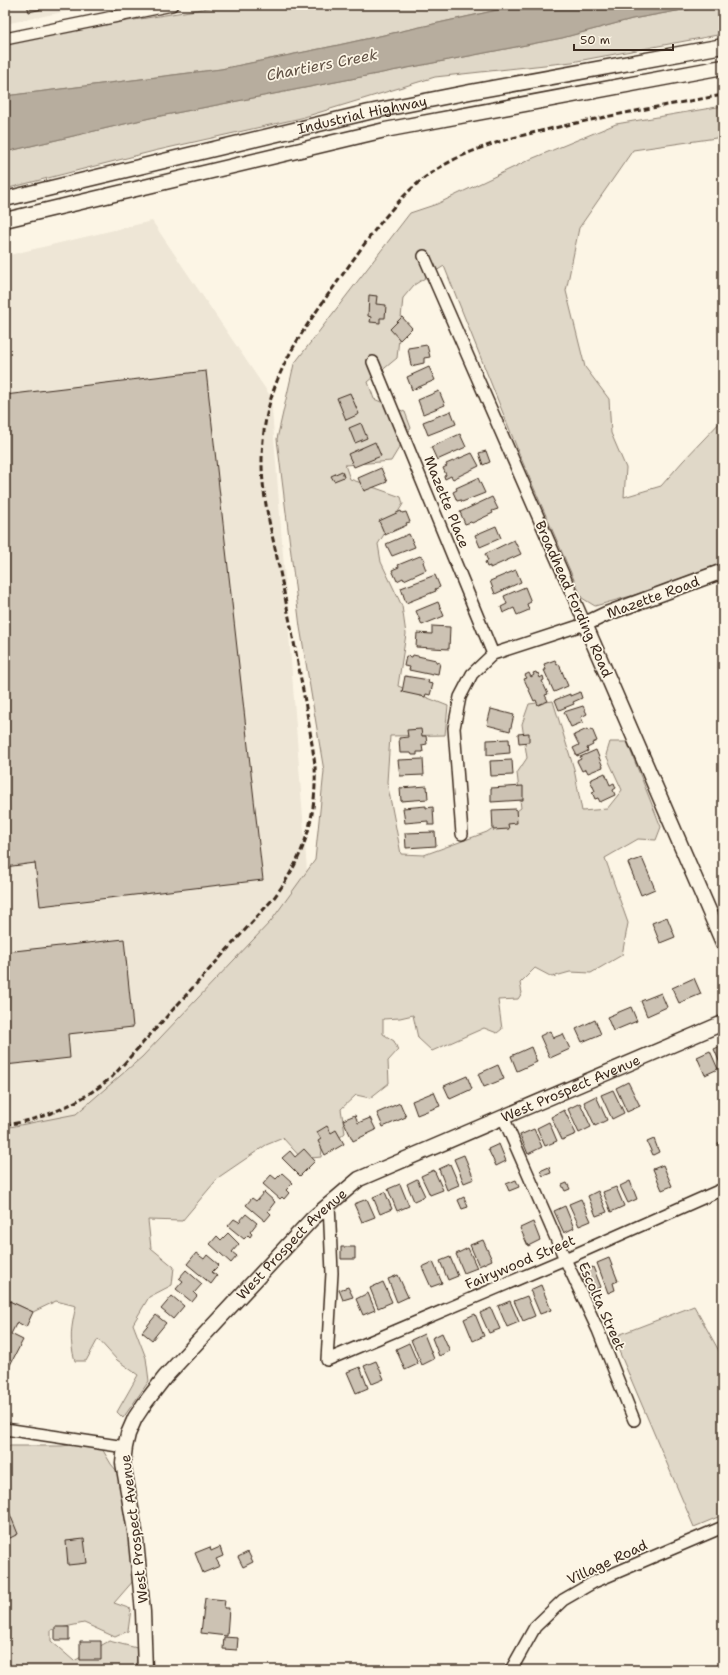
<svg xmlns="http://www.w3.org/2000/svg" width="728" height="1675" viewBox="0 0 728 1675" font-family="'Shantell Sans',sans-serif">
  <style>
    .built { fill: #eee6d6 }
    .green { fill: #e0d8c8; stroke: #8e8173 }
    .water { fill: #b7ad9e; stroke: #85796b }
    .building { fill: #ccc2b3; stroke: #3b2a1e }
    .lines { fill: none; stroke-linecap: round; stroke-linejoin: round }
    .minor-casing { stroke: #3b2a1e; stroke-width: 14 }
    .tertiary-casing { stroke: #3b2a1e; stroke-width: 17 }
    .minor { stroke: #fcf5e5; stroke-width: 11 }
    .tertiary { stroke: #fcf5e5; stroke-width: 14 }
    .rail { stroke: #3b2a1e; stroke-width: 3; stroke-dasharray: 6 3; stroke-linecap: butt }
    .labels { text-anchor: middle; stroke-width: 3.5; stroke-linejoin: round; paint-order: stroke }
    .street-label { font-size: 14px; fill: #3b2a1e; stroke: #fcf5e5 }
    .water-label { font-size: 15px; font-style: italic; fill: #605144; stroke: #fcf5e5 }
  </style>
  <rect width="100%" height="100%" fill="#fcf5e5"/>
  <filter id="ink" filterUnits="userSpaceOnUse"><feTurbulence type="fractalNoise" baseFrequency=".025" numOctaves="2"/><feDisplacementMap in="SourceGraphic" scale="8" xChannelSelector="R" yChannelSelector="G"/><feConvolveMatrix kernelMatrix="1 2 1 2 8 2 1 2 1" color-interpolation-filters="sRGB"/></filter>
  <g filter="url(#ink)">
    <path class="built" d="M5,5H97L5,24Z
      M152,221L271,397L308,884L109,1127L5,1145V256Z"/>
    <path class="green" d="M227,5H520L334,46L221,69L5,96V44L47,34Z
      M710,5H723V34L572,62L435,77L301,118L154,151L5,189V152L150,118L562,38L632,19Z
      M723,106V137L633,150L579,228L566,291L585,367L609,399L611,433L626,468L624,497L661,486L683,461L723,419V563L638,594L595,606L582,598L523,463L444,266L414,285L403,298L397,358L368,382L374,399L405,412L411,428L391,461L345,465L350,479L401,497L403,504L378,544L381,562L402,606L406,634L398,686L448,706L445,735L390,736L387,782L401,854L424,855L487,832L521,808L517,773L527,758L522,724L529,704L553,701L574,769L582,811L607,809L622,790L606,755L610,742H627L661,827L656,840L638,839L605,858L628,923L622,955L591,973L570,972L552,977L535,968L520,983L522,993L518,999L498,1000L502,1029L497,1033L484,1028L432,1051L418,1038L413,1015L400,1018L383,1019V1034L394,1041L398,1050L388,1061L389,1083L370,1098L356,1095L341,1109L345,1133L338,1139L324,1136L321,1157L302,1159L283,1138L266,1145L219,1177L182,1221L148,1220L151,1248L174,1267L172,1285L149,1297L133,1324L146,1358L149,1381L123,1418L117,1412L138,1375L117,1360L98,1339L86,1361H75C69,1340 71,1328 76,1306L56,1301L33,1312L5,1299V1128L76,1114L142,1057L271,921L315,860L324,771L300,627L277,439L294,364L410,213L437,204L531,159L616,124Z
      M694,1306L723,1358V1515L694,1527L613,1337Z
      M90,1435L101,1447L111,1464L125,1481L134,1580L114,1603L131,1609L128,1631L115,1637L84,1623L51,1630V1641L74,1661L109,1641L137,1648L136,1670H5V1446H62L77,1444Z"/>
    <path class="water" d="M520,5H710L632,19L562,38L150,118L5,152V96L221,69L334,46Z"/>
    <path class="building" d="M27,5H60L29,12Z
      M369,295L377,296L376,304L386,305L385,318H380V323L370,322L371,317L368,316Z
      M402,317L412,328L400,340L390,329Z
      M427,345L430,357L424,358V363L411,366L408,348Z
      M429,367L435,380L412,390L407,377Z
      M206,371L263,880L40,906L35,863L5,867V395Z
      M439,391L445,405L423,414L418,400Z
      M350,393L359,414L346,420L337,398Z
      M451,411L456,424L428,435L423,422Z
      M361,423L367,438L355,443L349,428Z
      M460,434L466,447L437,460L431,447Z
      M375,442L381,456L354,467L348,454Z
      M486,451L490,462L483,465L479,453Z
      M472,453L479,466L453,479L451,476L445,479L444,476L446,475L443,468L447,466L446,464Z
      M381,468L387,482L364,491L358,478Z
      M342,471L344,477L334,481L331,476Z
      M478,478L485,493L462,502L461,500L457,501L453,492L457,490L456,488Z
      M492,497L498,509L492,511L493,513L472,523L471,522L465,524L460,512Z
      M401,511L402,513L406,512L410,522L406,523L407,525L385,535L379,521Z
      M496,526L501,538L480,547L475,535Z
      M409,534L415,547L392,556L386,544Z
      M514,540L521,554L490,568V566L487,567L485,562L488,561L485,554Z
      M420,556L421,557H423L425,561L423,562L426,570L404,580L403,578L397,581L392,570L399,567L398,565Z
      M516,570L521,582L495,594L490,581Z
      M435,575L440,587L435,589L436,591L406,603L401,588Z
      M525,587L531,602L527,604L529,610L517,615L514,608L503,613L501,607L507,604L504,596Z
      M438,602L444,616L422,625L416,611Z
      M432,626L450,627L449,649L416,647L417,633L432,634Z
      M413,655L436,660V662L440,663L438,674L433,673V675L409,670L410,667L404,666L406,656L412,657Z
      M555,660L557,665L559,664L568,686L554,692L544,670H546L544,664Z
      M536,672L537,674L538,673L540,678L543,676L544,680L542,681L548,694L545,695L548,701L538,705L536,700L534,701L524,679L527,678L525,675L529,673L531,677L534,675L533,673Z
      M405,676L429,680L428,683L433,684L430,695L426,694L425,697L402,692Z
      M580,692L582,698L573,702L574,704L559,710L555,700L570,694V696Z
      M583,706L587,714L581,717L583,722L571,727L564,712Z
      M491,709L514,715L510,731L487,725Z
      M421,729L422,736H426L427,744L422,745L423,752H417V755H412L411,753H400L399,738L408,737L407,730Z
      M587,729L588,731L592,729L597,741L592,743L593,745L587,748L588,751L577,756L573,748L579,745L574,735Z
      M529,733V742L519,743L518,734Z
      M509,739L510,753L487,755V740Z
      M596,750L603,767L588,773L586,769L582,771L577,761L581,759L580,757Z
      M423,759L424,775L400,776L398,760Z
      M512,760L513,775L491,776L490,761Z
      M605,773L610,785L614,783L616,788L613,790L615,795L600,802L598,798L595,799L592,792L595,791L590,780Z
      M427,786L428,799L401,801L400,788Z
      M523,786V800L491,802V788Z
      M426,806V808L433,807L434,825H428V821L405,823L403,808Z
      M516,809L517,823L508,824L509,829L493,830L492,810Z
      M435,832L436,846L406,848L405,833Z
      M642,858L655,889L641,895L628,863Z
      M667,917L675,937L660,943L652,923Z
      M124,939L133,1027L68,1034L70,1058L5,1065V952Z
      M694,978L701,994L679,1003L672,988Z
      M661,993L667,1007L647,1016L641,1001Z
      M631,1007L637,1021L613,1031L607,1017Z
      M595,1020L601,1034L582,1042L576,1029Z
      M550,1031L553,1038L563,1034L570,1049L550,1058L540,1036Z
      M723,1045V1068H722L714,1049Z
      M531,1047L537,1062L517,1071L511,1056Z
      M710,1051L718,1069L705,1075L697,1057Z
      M498,1065L504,1079L484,1087L478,1074Z
      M467,1076L472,1089L450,1099L444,1086Z
      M628,1082L640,1106L627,1112L616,1088Z
      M613,1090L624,1113L612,1119L601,1095Z
      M434,1092L440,1106L417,1115L412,1101Z
      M596,1096L607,1120L595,1126L584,1102Z
      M400,1103L406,1117L383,1127L377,1113Z
      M580,1103L591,1127L579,1133L568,1109Z
      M564,1110L576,1134L562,1140L551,1117Z
      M355,1115L358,1123L370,1118L376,1130L353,1141L343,1120Z
      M549,1122L557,1141L545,1146L537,1128Z
      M327,1126L331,1133L336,1130L344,1144L325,1155L318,1141L321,1139L317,1132Z
      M534,1129L542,1147L528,1154L520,1135Z
      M654,1139L659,1152L653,1155L647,1142Z
      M723,1141V1156L718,1143Z
      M499,1144L506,1161L496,1166L488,1149Z
      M304,1149L315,1161L300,1176L282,1158L290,1151L295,1157Z
      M464,1155L474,1179L464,1183L454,1159Z
      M450,1164L459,1185L447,1190L439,1169Z
      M663,1165L672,1186L662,1190L653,1169Z
      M549,1167L551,1173L543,1176L540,1171Z
      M434,1170L443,1190L430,1195L421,1176Z
      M282,1173L293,1183L286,1190L289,1193L284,1199L282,1197L280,1199L263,1184L271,1175L276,1179Z
      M417,1179L425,1196L414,1201L407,1184Z
      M516,1180L519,1187L509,1191L506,1184Z
      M630,1181L637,1199L628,1203L620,1186Z
      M567,1183L570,1189L565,1191L562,1185Z
      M400,1184L409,1206L397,1211L388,1189Z
      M616,1187L624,1206L611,1212L603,1192Z
      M598,1191L607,1212L596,1216L588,1196Z
      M264,1192L275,1202L268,1211L271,1214L265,1221L246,1205L252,1198L256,1201Z
      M385,1192L392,1209L380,1214L373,1197Z
      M464,1197L468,1207L462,1209L458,1200Z
      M367,1199L375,1217L362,1222L354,1204Z
      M581,1199L591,1221L579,1226L569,1204Z
      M565,1206L574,1228L564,1233L554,1211Z
      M246,1214L257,1223L250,1232L252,1234L250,1237L248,1235L244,1239L228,1226L234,1219L239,1222Z
      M533,1222L540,1240L528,1246L520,1228Z
      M228,1233L239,1244L232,1252L237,1256L231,1263L210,1244L217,1236L221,1240Z
      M483,1240L492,1260L479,1266L470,1245Z
      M341,1247H355V1259H341Z
      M468,1248L477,1268L464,1273L456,1254Z
      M196,1253L204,1259L207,1255L219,1265L212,1272L217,1276L211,1284L187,1264Z
      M450,1257L458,1276L448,1280L440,1261Z
      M609,1258L618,1281L613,1283L615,1290L608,1293L597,1263Z
      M433,1262L442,1283L431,1287L422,1267Z
      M593,1267L601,1287L589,1292L580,1273Z
      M186,1270L202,1284L194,1293L197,1296L192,1302L176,1289L183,1281L179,1278Z
      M398,1275L408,1297L397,1302L388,1279Z
      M383,1282L392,1302L378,1308L370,1288Z
      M541,1285L551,1310L540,1314L530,1290Z
      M348,1287L353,1297L343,1300L339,1290Z
      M368,1293L375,1310L363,1315L356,1299Z
      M172,1296L184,1306L173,1319L161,1309Z
      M527,1296L535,1316L523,1321L514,1301Z
      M5,1299L33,1312L26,1327L17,1322L11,1334L23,1340L9,1367L6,1366L5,1368Z
      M510,1301L519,1322L507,1327L498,1306Z
      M491,1308L500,1329L489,1333L480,1313Z
      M475,1314L484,1336L473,1341L464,1319Z
      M156,1315L166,1323L152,1340L142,1332Z
      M442,1333L450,1351L439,1356L432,1338Z
      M424,1334L434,1359L422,1365L411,1340Z
      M409,1343L418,1364L405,1370L396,1349Z
      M376,1361L384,1379L372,1384L364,1366Z
      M360,1367L368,1388L356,1393L347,1372Z
      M5,1502L18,1534L8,1539L5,1532Z
      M84,1539L87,1563L68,1565L66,1541Z
      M210,1547L211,1551L220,1547L223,1556L216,1559L220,1566L203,1573L195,1553Z
      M248,1552L253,1562L243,1567L238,1557Z
      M205,1598L225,1600L224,1608H229L227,1636L201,1633Z
      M55,1627H69V1640H55Z
      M224,1637L238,1638L237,1650L223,1649Z
      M80,1641H101V1660H80Z"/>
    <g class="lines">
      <g class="minor-casing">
        <path id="minor" d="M5,39L172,5
          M424,256L585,624L493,654L472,674L460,697L454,728L462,834
          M373,362L493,654
          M503,1117L565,1259L598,1330L634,1420
          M329,1203L332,1273L327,1360L565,1259L723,1189
          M5,1429L125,1447
          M511,1670L535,1627L563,1600L594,1582L723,1527"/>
      </g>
      <g class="tertiary-casing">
        <g id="tertiary">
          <path id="s1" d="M5,199L369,112L470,92L723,46"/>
          <path d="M5,220L385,130L723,67"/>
          <path d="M723,571L606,614L585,624L723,943"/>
          <path id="s2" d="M145,1670L143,1612L135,1531L123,1463L125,1447L128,1434L135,1418L145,1403L165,1377L312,1219L359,1179L723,1023"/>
        </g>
      </g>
      <use href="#minor" class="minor"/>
      <use href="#tertiary" class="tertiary"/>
      <path class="rail" d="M5,1125C46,1119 80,1103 112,1077L273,899C304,858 317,818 315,765C306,699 292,633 279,567C272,533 262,497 262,463C262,391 290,348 330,292C355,258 379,220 410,190C455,148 514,137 572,124C622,113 673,104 723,95"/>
    </g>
  </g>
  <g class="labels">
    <g class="street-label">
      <text dy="5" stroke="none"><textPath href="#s1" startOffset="367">Industrial Highway</textPath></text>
      <text transform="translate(447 502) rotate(68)" y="5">Mazette Place</text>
      <text transform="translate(653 597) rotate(-20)" y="5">Mazette Road</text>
      <text transform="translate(574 599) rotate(66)" y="5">Broadhead Fording Road</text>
      <text dy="5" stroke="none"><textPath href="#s2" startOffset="814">West Prospect Avenue</textPath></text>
      <text dy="5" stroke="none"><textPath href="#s2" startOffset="490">West Prospect Avenue</textPath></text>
      <text transform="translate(520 1262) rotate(-23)" y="5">Fairywood Street</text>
      <text transform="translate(602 1306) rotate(66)" y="5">Escolta Street</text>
      <text transform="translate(134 1529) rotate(-97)" y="5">West Prospect Avenue</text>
      <text transform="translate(607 1562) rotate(-25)" y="5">Village Road</text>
    </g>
    <g class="water-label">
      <text transform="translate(322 65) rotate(-11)" y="5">Chartiers Creek</text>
    </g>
  </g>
  <rect width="728" height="1675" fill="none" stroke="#fcf5e5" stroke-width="20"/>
  <rect x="10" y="10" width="708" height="1655" fill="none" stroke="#3b2a1e" stroke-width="1.5" filter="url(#ink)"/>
  <path d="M574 44v6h99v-6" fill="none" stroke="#3b2a1e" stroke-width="2"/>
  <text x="580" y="44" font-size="12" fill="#3b2a1e" stroke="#fcf5e5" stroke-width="3" paint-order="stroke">50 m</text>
</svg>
